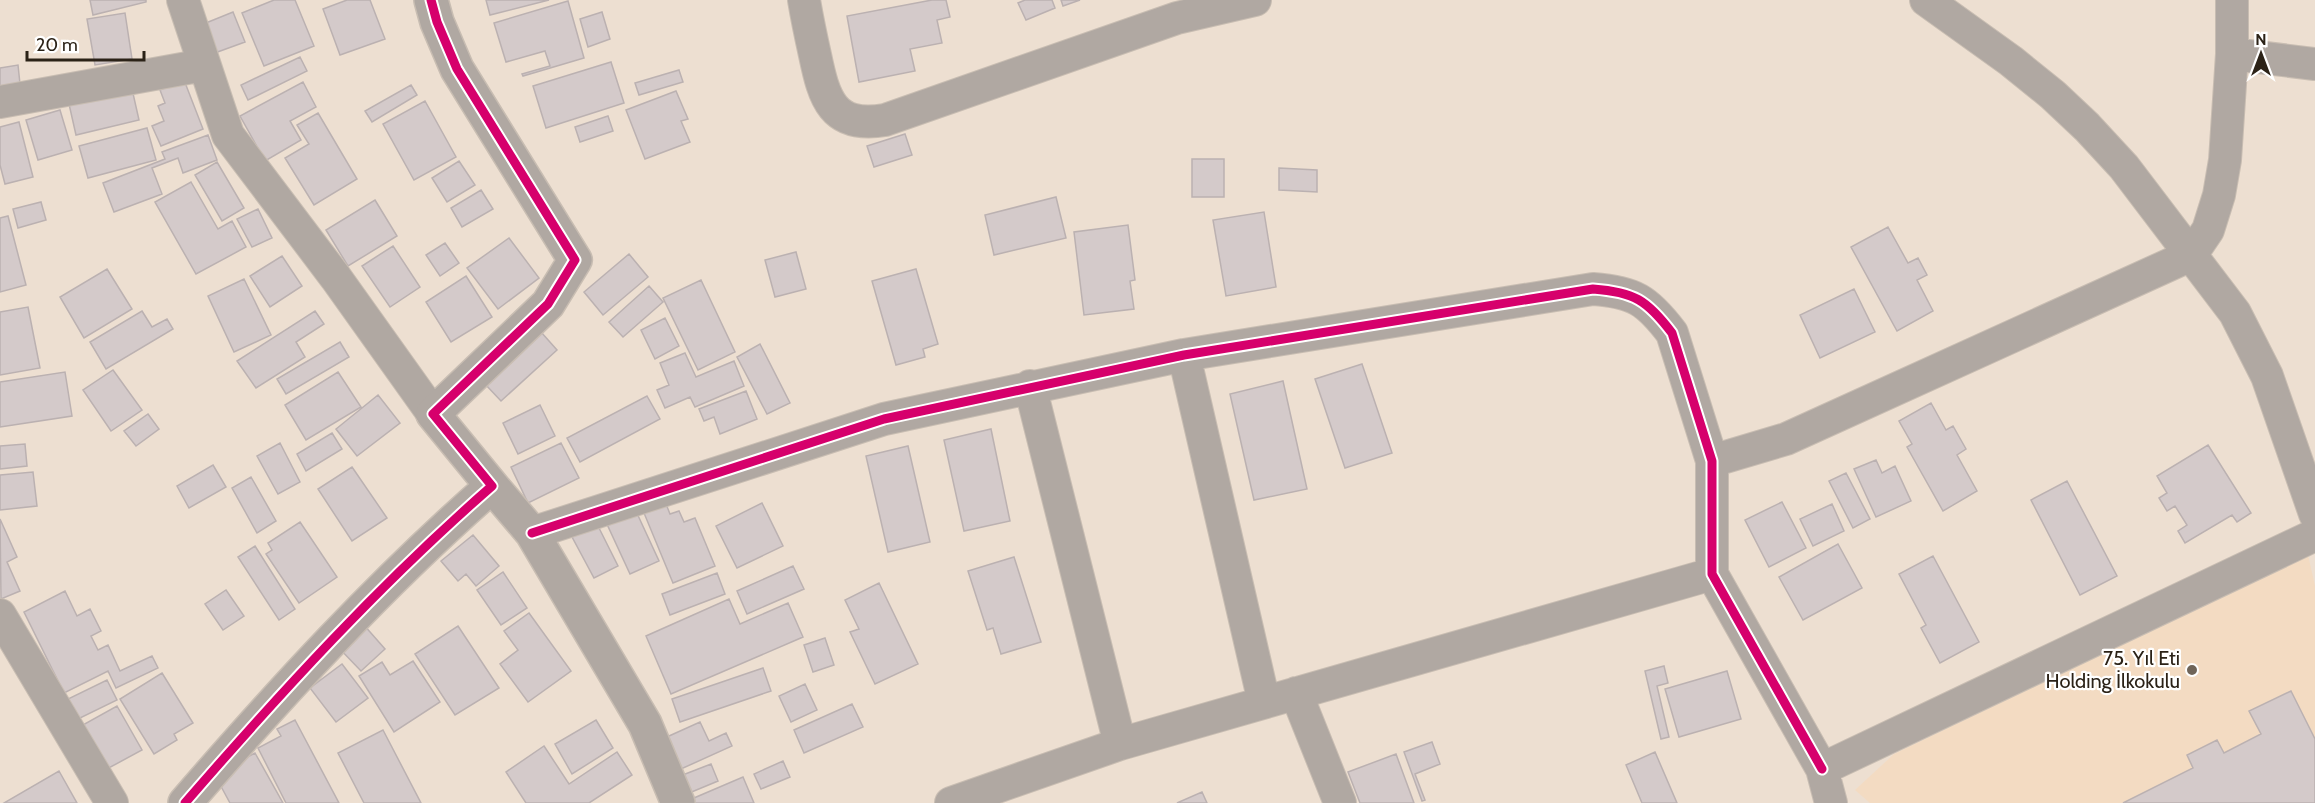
<svg xmlns="http://www.w3.org/2000/svg" width="2315" height="803" viewBox="0 0 2315 803" font-family="Cabin,sans-serif">
  <style>
    .built { fill: #f3dbc2 }
    .building { fill: #d4caca; stroke: #bbb1b1; stroke-width: 1.5 }
    .lines { fill: none; stroke-linecap: round; stroke-linejoin: round }
    .minor-casing { stroke: #c8bdb2; stroke-width: 34 }
    .tertiary-casing { stroke: #c8bdb2; stroke-width: 36 }
    .minor { stroke: #b0a8a2; stroke-width: 32 }
    .tertiary { stroke: #b0a8a2; stroke-width: 33 }
    .cycleway-casing { stroke: #fff; stroke-width: 13 }
    .cycleway { stroke: #d6006c; stroke-width: 9 }
    .poi-dot { fill: #6f6458; stroke: #fff; stroke-width: 2 }
    .labels { text-anchor: middle; stroke-width: 4.5; stroke-linejoin: round; paint-order: stroke }
    .poi-label { font-size: 20px; fill: #2b2217; stroke: #fff; text-anchor: end }
  </style>
  <rect width="100%" height="100%" fill="#eddfd1"/>
  <path class="built" d="M2308,555L2315,586V803H1870L1855,790L1894,754Z"/>
  <path class="building" d="M90,0H146V2L93,15Z
    M274,0H295L314,46L264,66L242,13Z
    M347,0H370L385,39L340,55L323,9Z
    M486,0H549L490,15Z
    M932,0H946L950,17L937,20L942,43L910,49L915,71L859,82L847,16Z
    M1025,0H1052L1055,8L1026,20L1018,3Z
    M1061,0H1080L1063,6Z
    M568,1L584,58L523,76L522,74L550,66L545,51L506,62L494,23Z
    M233,12L245,42L212,54L201,25Z
    M602,12L610,39L588,47L580,19Z
    M125,13L132,59L95,65L87,19Z
    M300,57L307,71L248,100L241,85Z
    M611,62L624,103L546,128L533,86Z
    M18,65L20,84L0,87V68Z
    M679,70L683,82L639,95L635,83Z
    M184,80L203,129L161,146L152,126L164,121L158,106L165,103L160,90Z
    M303,82L316,107L290,121L301,140L265,161L240,116Z
    M411,85L417,95L372,122L365,111Z
    M132,89L139,120L76,135L69,104Z
    M676,91L688,119L681,121L690,142L645,159L626,110Z
    M425,101L456,157L414,180L383,124Z
    M60,110L72,150L38,160L26,120Z
    M318,113L357,179L314,205L285,158L309,144L297,125Z
    M608,116L613,131L580,142L575,127Z
    M19,122L33,177L5,184L0,165V127Z
    M147,128L156,160L88,178L79,146Z
    M905,134L912,155L874,167L867,146Z
    M208,135L217,160L183,173L178,158L152,168L162,194L114,212L103,183L165,159L162,152Z
    M1192,159H1224V197H1192Z
    M459,161L475,185L447,202L432,178Z
    M217,162L244,208L222,221L195,175Z
    M1279,168L1317,170V192L1279,190Z
    M191,182L218,229L232,221L246,247L196,274L155,202Z
    M481,190L493,209L462,227L451,208Z
    M1056,197L1066,238L994,255L985,215Z
    M375,200L397,236L348,266L326,230Z
    M41,202L46,220L18,228L13,209Z
    M258,209L272,238L252,247L237,219Z
    M1264,212L1276,287L1226,296L1213,220Z
    M8,216L26,285L0,292V218Z
    M1128,225L1135,280L1130,281L1134,309L1084,315L1074,232Z
    M1888,227L1908,263L1918,258L1927,275L1917,280L1933,311L1897,331L1851,247Z
    M509,238L539,278L498,309L467,268Z
    M445,243L459,263L440,276L426,255Z
    M393,246L420,287L390,307L362,266Z
    M796,252L806,289L775,297L765,260Z
    M629,254L648,277L603,315L584,292Z
    M282,256L302,286L270,307L250,276Z
    M107,269L132,309L84,338L60,297Z
    M916,269L938,344L923,349L925,357L896,365L872,281Z
    M466,276L492,317L451,342L426,302Z
    M244,279L271,335L234,352L208,296Z
    M701,280L735,352L698,370L663,298Z
    M649,286L663,302L623,337L609,322Z
    M1854,289L1875,332L1820,358L1800,315Z
    M28,307L40,368L0,375V312Z
    M142,311L152,327L167,319L173,329L106,369L90,342Z
    M315,311L324,324L296,342L305,357L256,388L237,361Z
    M665,318L679,346L655,359L641,330Z
    M541,332L557,350L501,401L485,384Z
    M340,342L349,357L286,394L277,379Z
    M760,344L790,403L767,414L737,357Z
    M685,353L696,377L734,361L744,386L695,407L690,397L665,408L657,390L669,385L660,363Z
    M1362,364L1392,453L1345,468L1315,379Z
    M113,370L142,410L111,431L83,390Z
    M65,372L72,416L0,427V382Z
    M338,372L361,407L306,440L285,405Z
    M1283,381L1307,489L1254,500L1230,394Z
    M746,391L757,419L720,434L714,417L704,421L699,409Z
    M378,395L400,423L357,456L336,429Z
    M647,396L660,419L580,462L567,438Z
    M1931,403L1946,430L1953,426L1966,449L1957,455L1977,491L1943,511L1907,447L1912,444L1899,421Z
    M540,405L555,436L518,454L503,423Z
    M148,414L159,429L136,446L124,431Z
    M991,429L1010,521L964,531L944,440Z
    M332,433L342,449L306,471L297,454Z
    M280,443L300,482L278,494L257,456Z
    M561,443L579,478L528,503L511,467Z
    M25,444L27,466L0,469V446Z
    M2208,445L2251,513L2237,522L2232,515L2185,543L2178,531L2187,525L2175,506L2167,511L2159,498L2167,493L2157,476Z
    M908,446L930,542L888,552L866,456Z
    M1876,460L1882,473L1895,466L1911,501L1876,517L1854,469Z
    M213,465L226,487L189,508L177,486Z
    M352,467L387,518L352,541L318,489Z
    M33,472L37,506L0,510V475Z
    M1846,473L1870,519L1853,528L1829,481Z
    M251,477L276,521L257,533L232,488Z
    M2067,481L2117,576L2080,595L2031,500Z
    M1782,502L1806,548L1769,567L1745,520Z
    M762,503L783,546L737,568L716,526Z
    M666,504L670,514L679,511L684,522L695,518L715,566L673,583L644,513Z
    M1832,504L1844,531L1813,546L1800,519Z
    M635,509L659,561L630,574L606,522Z
    M0,519L17,557L7,562L20,591L1,599Z
    M300,522L337,577L299,603L266,554L272,550L268,543Z
    M596,522L618,566L594,578L571,535Z
    M473,535L499,566L476,586L466,574L458,581L441,561Z
    M1838,544L1862,588L1803,620L1779,577Z
    M255,546L295,609L279,620L238,557Z
    M1933,556L1979,642L1940,663L1921,628L1926,625L1899,574Z
    M1014,557L1041,642L1001,654L993,628L987,630L968,571Z
    M793,566L804,589L747,614L737,591Z
    M503,572L527,608L501,625L477,590Z
    M717,573L725,594L670,615L662,594Z
    M879,583L918,664L875,684L850,632L859,629L845,600Z
    M226,590L244,616L223,630L205,604Z
    M65,591L77,616L90,609L101,631L91,636L98,650L108,645L120,671L152,656L158,668L116,688L108,671L64,693L24,612Z
    M729,599L740,624L788,603L803,637L671,694L646,636Z
    M529,613L571,671L528,702L500,664L518,650L504,631Z
    M363,624L385,649L361,671L338,647Z
    M458,626L499,688L455,715L415,654Z
    M825,638L834,665L813,672L804,645Z
    M413,661L440,702L394,732L359,676L382,662L390,675Z
    M342,664L368,698L336,722L310,688Z
    M1664,666L1668,683L1657,686L1669,737L1661,739L1645,671Z
    M763,668L771,691L680,722L672,699Z
    M1727,671L1741,719L1679,737L1665,689Z
    M162,673L193,723L174,734L177,740L154,754L120,699Z
    M107,680L117,700L78,719L68,699Z
    M805,684L817,710L791,722L779,696Z
    M2291,691L2315,739V803H2123L2193,768L2187,755L2217,740L2224,753L2261,734L2249,711Z
    M852,704L863,727L804,753L794,730Z
    M117,706L142,750L105,770L81,726Z
    M295,720L339,803H286L258,748L281,736L277,729Z
    M596,720L613,748L572,774L555,744Z
    M700,722L709,741L726,733L732,746L672,773L658,741Z
    M383,730L421,803H364L338,753Z
    M1432,742L1440,764L1415,774L1425,800L1422,801L1404,752Z
    M544,746L569,784L617,752L632,775L589,803H526L506,772Z
    M1655,752L1677,803H1642L1626,765Z
    M255,753L283,803H230L217,779L232,765Z
    M1396,754L1414,803H1360L1348,772Z
    M783,761L790,777L761,789L754,774Z
    M711,764L718,781L682,796L675,778Z
    M59,771L77,803H4Z
    M743,777L754,803H688L687,801Z
    M1202,792L1207,803H1177Z"/>
  <g class="lines">
    <g class="minor-casing">
      <path id="minor" d="M183,0L228,135L336,278L433,414
        M804,0C807,18 811,37 815,55C824,98 832,129 885,120L1177,18L1255,0
        M1926,0L2011,61L2053,95L2087,127L2124,167L2235,313L2267,376L2315,514
        M2232,54L2315,64
        M0,102L204,65
        M1184,355L1264,702
        M1030,386L1120,744
        M1712,461L1786,439L2191,255L2208,230L2219,195L2225,160L2232,54V0
        M532,533L884,419L1184,355L1593,289C1634,292 1647,300 1672,333L1712,461V574L1822,769
        M0,615L112,803
        M1296,693L1340,803
        M951,803L1120,744L1712,574
        M1831,803L1822,769L2315,535"/>
    </g>
    <g class="tertiary-casing">
      <path id="tertiary" d="M492,486L532,533L645,724L678,803
        M185,803C281,692 381,583 492,486L433,414L548,304L575,260L457,69L437,22L431,0"/>
    </g>
    <use href="#minor" class="minor"/>
    <use href="#tertiary" class="tertiary"/>
    <g class="cycleway-casing">
      <path id="cycleway" d="M532,533L884,419L1184,355L1593,289C1634,292 1647,300 1672,333L1712,461V574L1822,769
        M185,803C281,692 381,583 492,486L433,414L548,304L575,260L457,69L437,22L431,0"/>
    </g>
    <use href="#cycleway" class="cycleway"/>
  </g>
  <circle class="poi-dot" cx="2192" cy="670" r="6"/>
  <g class="labels">
    <g class="poi-label">
      <text x="2180" y="665">75. Yıl Eti<tspan x="2180" dy="23">Holding İlkokulu</tspan></text>
    </g>
  </g>
  <g transform="translate(2261 54)" stroke="#ffffff" stroke-width="4.5" paint-order="stroke">
  <path d="M0-4.5L10 22L0 15L-10 22Z" fill="#2b2217"/>
  <text y="-9" font-size="16" font-weight="bold" text-anchor="middle" fill="#2b2217">N</text>
  </g>
  <path d="M27 51v9h117v-9" fill="none" stroke="#2b2217" stroke-width="3"/>
  <text x="36" y="51" font-size="18" fill="#2b2217" stroke="#ffffff" stroke-width="4.5" paint-order="stroke">20 m</text>
</svg>
